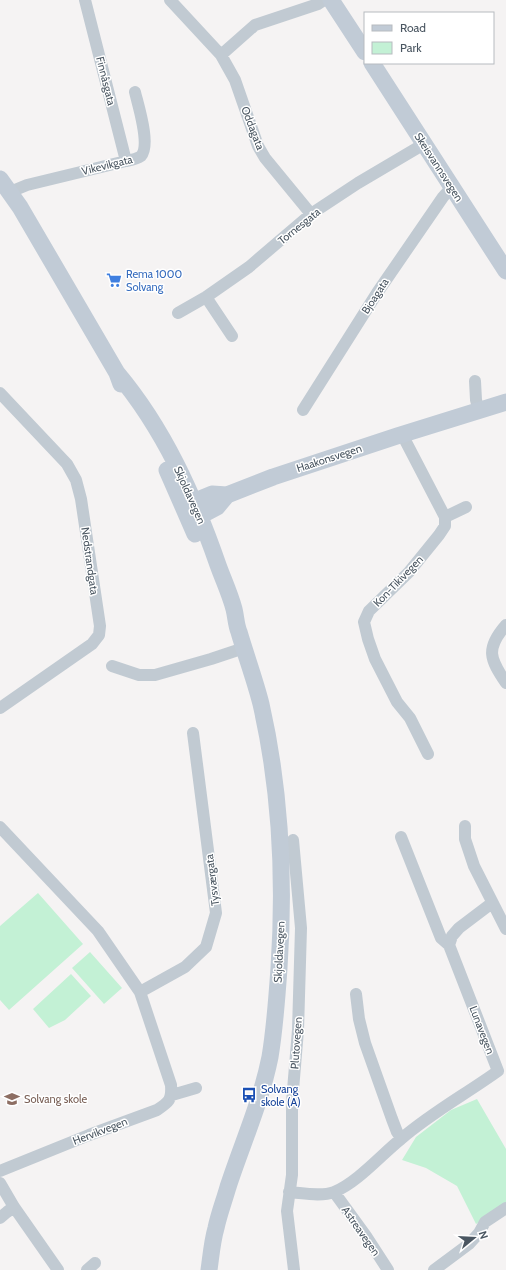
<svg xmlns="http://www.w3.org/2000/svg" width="506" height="1270" viewBox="0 0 506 1270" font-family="Cabin,sans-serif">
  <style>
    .green { fill: #c3f1d5 }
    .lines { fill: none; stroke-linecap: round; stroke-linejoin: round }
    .street { stroke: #c1cad2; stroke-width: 12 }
    .secondary { stroke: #c1cbd6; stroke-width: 17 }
    .labels { text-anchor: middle; stroke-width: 3; stroke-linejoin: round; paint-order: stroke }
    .street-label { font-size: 11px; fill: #4a5661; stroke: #fff }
    .shop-label { font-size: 11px; fill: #366cbe; stroke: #fff; text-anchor: start }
    .transit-label { font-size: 11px; fill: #164399; stroke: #fff; text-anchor: start }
    .education-label { font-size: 11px; fill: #785e54; stroke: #fff; text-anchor: start }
  </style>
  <rect width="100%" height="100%" fill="#f5f3f3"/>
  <path class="green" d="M38,893L83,944L9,1010L0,1000V926Z
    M90,952L122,988L104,1004L72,968Z
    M71,974L91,996L65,1020L49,1028L33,1009Z
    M477,1099L506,1149V1203L476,1224L457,1186L426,1168L402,1160L416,1137L451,1110Z"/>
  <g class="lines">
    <path class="street" d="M85,0L126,161
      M170,0L221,55L235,80L258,146L265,158L311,214
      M221,55L255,25L318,4L324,0
      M10,192L27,185L126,161C131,160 137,159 141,156C151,145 138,105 135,92
      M206,297L232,336
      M178,313L206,297L249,267L311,214L358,183L424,144
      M475,381L476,400L479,411
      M0,393L67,464L76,480L81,499L100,626L99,635L92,644L0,708
      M303,410L377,293L443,197L452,187
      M404,434L406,442L445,517V526L439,535L409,572L369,611L364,622L368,639L375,659L397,702L410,718L428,754
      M445,517L466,507
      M506,625C485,649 490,659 506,683
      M112,666L139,675H155L211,659L244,648
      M465,826V839L474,866L506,929
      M0,827L98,931L140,992L171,1085C172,1100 169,1102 157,1110L89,1135L0,1171
      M401,837L441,938L449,945
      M293,840L301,928L298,1030L292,1102V1175L287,1211L294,1270
      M140,992L185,967L206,947L216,913L193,733
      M356,994L359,1019L365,1043L392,1119L397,1132L401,1138
      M172,1095L196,1088
      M0,1183L14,1207L58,1270
      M289,1192C303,1193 321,1197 334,1192C357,1183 382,1154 401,1139C431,1113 466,1094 498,1071L449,945L452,936L459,928L492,903
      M334,1192L366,1236L388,1270
      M0,1218L7,1212L14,1207
      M87,1270L95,1263
      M434,1270L469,1244L479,1233L485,1222L506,1208"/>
    <path class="secondary" d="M331,0L365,52
      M372,63L506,271
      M0,179L20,207L117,373L121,384
      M117,373C164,429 194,496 218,565C223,579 230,594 234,609C236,617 236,625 239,632C246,656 255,680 261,704C281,792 285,878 279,968C277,997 275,1027 270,1057C261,1102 242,1144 228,1187C224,1201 219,1214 216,1228C212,1242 211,1256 209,1270
      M167,470L195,534
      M189,510L195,501L212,494L227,495
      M189,514L200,516L217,507L227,495L273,477L397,436L506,402"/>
  </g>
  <defs>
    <g id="supermarket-bare" transform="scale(1.2)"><path d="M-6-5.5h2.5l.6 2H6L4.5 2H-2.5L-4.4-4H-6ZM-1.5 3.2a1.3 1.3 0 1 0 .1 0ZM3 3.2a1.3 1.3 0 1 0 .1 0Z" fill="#3f7fe0" stroke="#fff" stroke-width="2.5" paint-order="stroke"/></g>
    <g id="bus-bare" transform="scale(1.2)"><path d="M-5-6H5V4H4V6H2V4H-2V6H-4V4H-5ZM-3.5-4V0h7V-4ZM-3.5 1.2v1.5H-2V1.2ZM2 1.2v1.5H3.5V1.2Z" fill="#1a4fb4" stroke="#fff" stroke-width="2.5" paint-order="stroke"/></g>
    <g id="school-bare" transform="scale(1.2)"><path d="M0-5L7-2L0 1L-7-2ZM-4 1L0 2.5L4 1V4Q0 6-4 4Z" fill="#8d6e63" stroke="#fff" stroke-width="2.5" paint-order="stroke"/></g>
  </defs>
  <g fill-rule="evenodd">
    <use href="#supermarket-bare" x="114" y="280"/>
    <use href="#bus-bare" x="249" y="1095"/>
    <use href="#school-bare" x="12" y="1099"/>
  </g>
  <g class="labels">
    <g class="street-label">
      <text transform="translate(106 81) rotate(76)" y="4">Finnåsgata</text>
      <text transform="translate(253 128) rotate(69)" y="4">Oddagata</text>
      <text transform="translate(107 165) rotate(-14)" y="4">Vikevikgata</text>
      <text transform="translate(439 167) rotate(57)" y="4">Skeisvannsvegen</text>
      <text transform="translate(299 226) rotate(-39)" y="4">Tornesgata</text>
      <text transform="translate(375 296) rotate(-57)" y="4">Bjoagata</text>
      <text transform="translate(329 458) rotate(-18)" y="4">Haakonsvegen</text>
      <text transform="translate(190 495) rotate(66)" y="4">Skjoldavegen</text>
      <text transform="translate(90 561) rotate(82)" y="4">Nedstrandgata</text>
      <text transform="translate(398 581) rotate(-46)" y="4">Kon-Tikivegen</text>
      <text transform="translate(212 880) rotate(-97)" y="4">Tysværgata</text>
      <text transform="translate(279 952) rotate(-87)" y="4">Skjoldavegen</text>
      <text transform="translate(482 1030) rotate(69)" y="4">Lunavegen</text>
      <text transform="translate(296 1043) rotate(-86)" y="4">Plutovegen</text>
      <text transform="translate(100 1131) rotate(-21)" y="4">Hervikvegen</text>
      <text transform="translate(361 1231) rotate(55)" y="4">Astreavegen</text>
    </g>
    <g class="shop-label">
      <text x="126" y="278">Rema 1000<tspan x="126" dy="13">Solvang</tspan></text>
    </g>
    <g class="transit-label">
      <text x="261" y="1093">Solvang<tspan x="261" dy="13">skole (A)</tspan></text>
    </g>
    <g class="education-label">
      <text x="24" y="1103">Solvang skole</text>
    </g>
  </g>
  <rect x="364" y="12" width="130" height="52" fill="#ffffff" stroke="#b7bbc0"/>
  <rect x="372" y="25" width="20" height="6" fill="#c1cbd6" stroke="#b7bbc0"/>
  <text x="400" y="32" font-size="12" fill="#4a5661">Road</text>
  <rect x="372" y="42" width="20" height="12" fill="#c3f1d5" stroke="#b7bbc0"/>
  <text x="400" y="52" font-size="12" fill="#4a5661">Park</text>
  <g transform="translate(474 1238) rotate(72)" stroke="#ffffff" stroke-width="3" paint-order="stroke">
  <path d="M0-3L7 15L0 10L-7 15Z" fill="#4a5661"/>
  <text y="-6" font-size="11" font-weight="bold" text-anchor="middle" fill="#4a5661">N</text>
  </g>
</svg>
